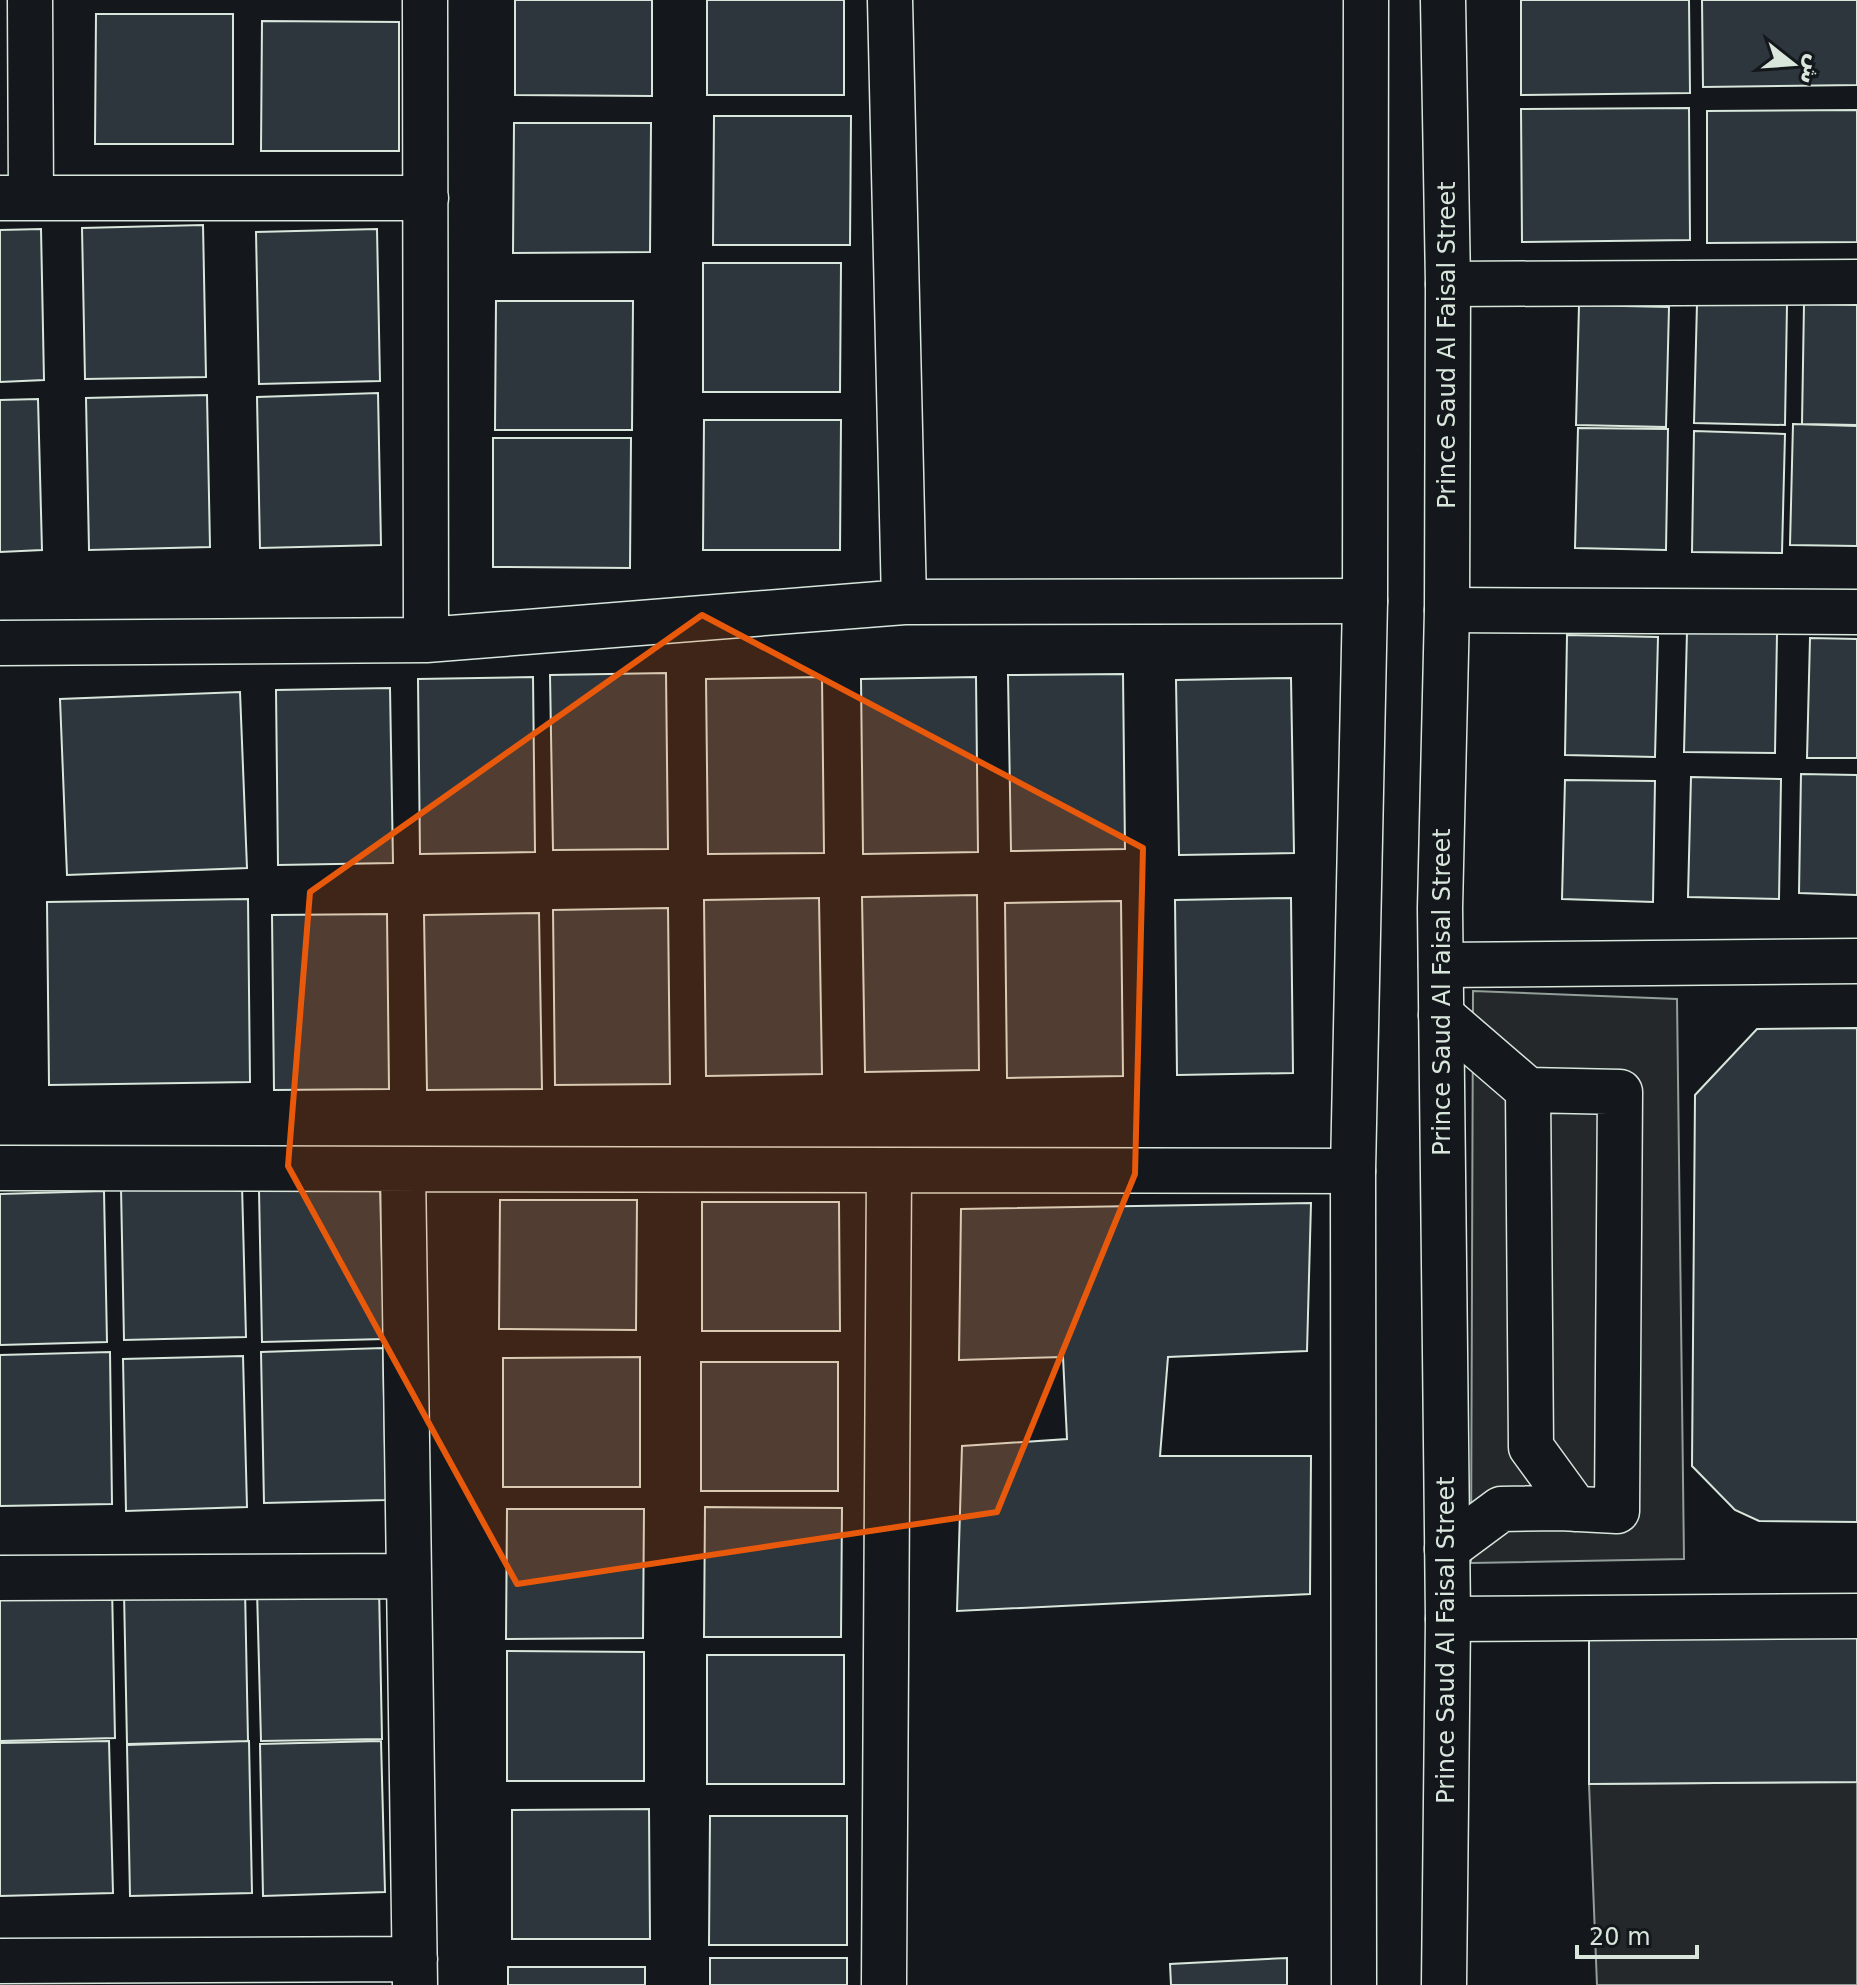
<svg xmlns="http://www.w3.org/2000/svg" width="1857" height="1985" viewBox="0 0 1857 1985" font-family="'DejaVu Sans','Noto Naskh Arabic',sans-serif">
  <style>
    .parking { fill: #24282b; stroke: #939e99; stroke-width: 2 }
    .building { fill: #2c363c; stroke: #d8e6dc; stroke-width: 2 }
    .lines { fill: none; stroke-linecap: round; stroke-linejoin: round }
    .minor-casing { stroke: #d8e6dc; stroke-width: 47 }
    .major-casing { stroke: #d8e6dc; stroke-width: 47 }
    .minor { stroke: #14181c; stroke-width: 44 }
    .major { stroke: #14181c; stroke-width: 44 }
    .marked { fill: #e8590c; fill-opacity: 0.2; stroke: #e8590c; stroke-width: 6; stroke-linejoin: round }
    .labels { text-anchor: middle; stroke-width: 6; stroke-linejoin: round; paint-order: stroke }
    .street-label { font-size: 24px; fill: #d8e6dc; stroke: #14181c }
  </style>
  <rect width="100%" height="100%" fill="#14181c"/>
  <path class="parking" d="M1473,991L1677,999L1684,1559L1471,1563Z
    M1857,1782V1985H1597L1589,1784Z"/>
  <path class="building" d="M515,0H652V96L515,95Z
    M707,0H844V95H707Z
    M1521,0H1689L1690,93L1521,95Z
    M1702,0H1857V85L1703,87Z
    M96,14H233V144H95Z
    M262,21L399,22V151H261Z
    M1689,108L1690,240L1522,242L1521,109Z
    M1857,110V242L1707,243V111Z
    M714,116H851L850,245H713Z
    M514,123H651L650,252L513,253Z
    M203,225L206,377L85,379L82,228Z
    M41,229L44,380L0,382V230Z
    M377,229L380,381L259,384L256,232Z
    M703,263H841L840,392H703Z
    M496,301H633L632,430H495Z
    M1697,303L1787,304L1785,425L1694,423Z
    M1804,304L1857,305V425L1802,424Z
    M1579,305L1669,307L1666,427L1576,425Z
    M378,393L381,545L260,548L257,397Z
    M207,395L210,547L89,550L86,398Z
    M38,399L42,550L0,552V400Z
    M704,420H841L840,550H703Z
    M1793,424L1857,426V546L1790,545Z
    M1578,428L1668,429L1666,550L1575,548Z
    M1694,431L1785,434L1782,553L1692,552Z
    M493,438H631L630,568L493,567Z
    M1687,631L1777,633L1775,753L1684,752Z
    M1567,635L1658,637L1655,757L1565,755Z
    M1810,638L1857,639V758H1807Z
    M666,673L668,849L553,850L550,675Z
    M1123,674L1125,849L1011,851L1008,675Z
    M533,677L535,852L420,854L418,679Z
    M822,677L824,853L708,854L706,679Z
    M976,677L978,852L863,854L861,679Z
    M1291,678L1294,853L1179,855L1176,680Z
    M390,688L393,863L278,865L276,690Z
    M240,692L247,868L67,875L60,699Z
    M1801,774L1857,775V895L1799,893Z
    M1691,777L1781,779L1779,899L1688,897Z
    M1565,780L1655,781L1653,902L1562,899Z
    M977,895L979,1070L865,1072L862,897Z
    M819,898L822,1074L706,1076L704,900Z
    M1291,898L1293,1073L1177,1075L1175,900Z
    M248,899L250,1082L49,1085L47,902Z
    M1121,901L1123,1076L1007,1078L1005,903Z
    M668,908L670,1084L555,1085L553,910Z
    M539,913L542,1089L427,1090L424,915Z
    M387,914L389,1089L274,1090L272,915Z
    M1857,1028V1522L1759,1521L1735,1510L1692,1466L1695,1095L1757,1029Z
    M242,1185L246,1337L124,1340L121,1188Z
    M380,1187L384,1339L262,1342L259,1190Z
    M104,1191L107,1342L0,1345V1194Z
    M500,1200H637L636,1330L499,1329Z
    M702,1202H839L840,1331H702Z
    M1311,1203L1307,1351L1168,1357L1160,1456H1311L1310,1594L957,1611L962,1446L1067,1439L1063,1357L959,1360L961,1209Z
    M383,1348L386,1500L264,1503L261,1352Z
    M110,1352L112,1504L0,1506V1355Z
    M243,1356L247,1507L126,1511L123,1359Z
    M640,1357V1487H503V1358Z
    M701,1362H838V1491H701Z
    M705,1507L842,1508L841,1637H704Z
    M507,1509H644L643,1638L506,1639Z
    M112,1586L115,1738L0,1741V1589Z
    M379,1587L382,1739L261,1741L257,1590Z
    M245,1589L248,1741L127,1744L124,1592Z
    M1857,1632V1782L1589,1784V1634Z
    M507,1651L644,1652V1781H507Z
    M707,1655H844V1784H707Z
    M109,1741L113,1893L0,1896V1743Z
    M249,1741L252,1893L130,1896L127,1745Z
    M381,1741L385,1892L263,1896L260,1744Z
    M649,1809L650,1939H512V1810Z
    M710,1816H847V1945H709Z
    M710,1958H847V1985H710Z
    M1287,1958V1985H1171L1170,1964Z
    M508,1967H645V1985H508Z"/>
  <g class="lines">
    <g class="minor-casing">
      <path id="minor" d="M30,0L31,198
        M425,0L426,640
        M890,0L904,602
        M0,198H426
        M1448,284L1857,282
        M1447,610L1857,612
        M0,643L426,640L904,602L1365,601
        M1441,965L1857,961
        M1441,1015L1528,1090
        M0,1168L1353,1171
        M403,1169L415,1985
        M1447,1549L1501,1509L1560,1508L1617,1511L1620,1092L1528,1090L1531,1447L1576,1509
        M0,1578L409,1576
        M1448,1619L1857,1616
        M0,1961L415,1959
        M884,1985L889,1170"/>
    </g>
    <g class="major-casing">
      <path id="major" d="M1443,0L1448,284L1447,610L1440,908L1448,1619L1444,1985
        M1354,1985L1353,1171L1365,601L1366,0"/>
    </g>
    <use href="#minor" class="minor"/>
    <use href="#major" class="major"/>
  </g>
  <path class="marked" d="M702,615L1143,848L1135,1174L997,1512L517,1584L288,1166L310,892Z"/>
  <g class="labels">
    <g class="street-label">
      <text transform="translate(1447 345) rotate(-90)" y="8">Prince Saud Al Faisal Street</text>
      <text transform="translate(1442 992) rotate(-90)" y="8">Prince Saud Al Faisal Street</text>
      <text transform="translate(1446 1640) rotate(-90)" y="8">Prince Saud Al Faisal Street</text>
    </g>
  </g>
  <g transform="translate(1793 64) rotate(107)" stroke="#14181c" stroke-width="6" paint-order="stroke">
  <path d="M0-6L14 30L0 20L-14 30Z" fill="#d8e6dc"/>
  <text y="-12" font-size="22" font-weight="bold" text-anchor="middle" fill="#d8e6dc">ش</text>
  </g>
  <path d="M1577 1945v12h120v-12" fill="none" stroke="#d8e6dc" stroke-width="4"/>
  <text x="1589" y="1945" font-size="24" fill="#d8e6dc" stroke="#14181c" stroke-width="6" paint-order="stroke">20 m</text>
</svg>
